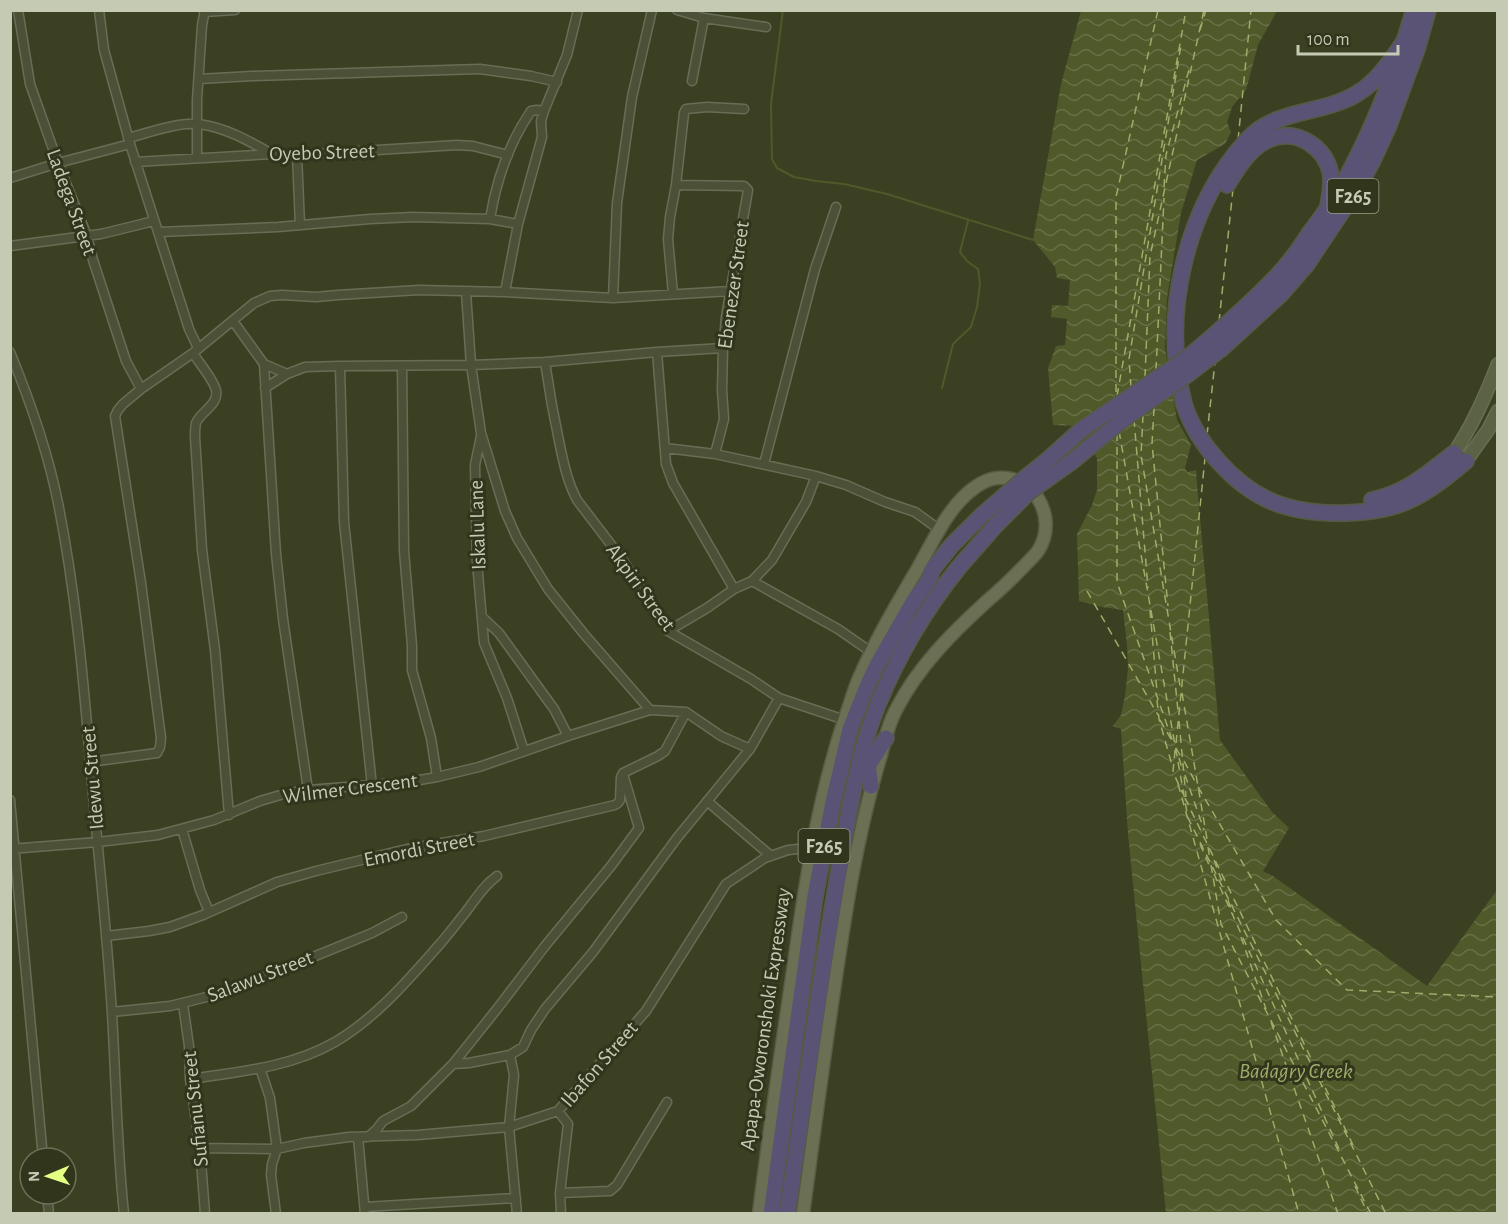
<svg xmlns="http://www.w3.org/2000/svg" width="1508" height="1224" viewBox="0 0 1508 1224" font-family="'Alegreya Sans',sans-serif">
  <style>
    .water { fill: url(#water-waves) }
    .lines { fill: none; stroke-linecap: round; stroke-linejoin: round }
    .stream { stroke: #4f5929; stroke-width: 2 }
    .ferry { stroke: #a0ac6a; stroke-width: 1.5; stroke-dasharray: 8 6; stroke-linecap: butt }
    .street-casing { stroke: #686e55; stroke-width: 11 }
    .secondary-casing { stroke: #686e55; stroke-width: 15 }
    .primary-casing { stroke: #575c43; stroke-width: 15 }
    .highway-casing { stroke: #555b42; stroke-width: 18 }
    .street { stroke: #4b5037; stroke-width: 8 }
    .secondary { stroke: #5c6344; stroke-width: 12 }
    .primary { stroke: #6b7055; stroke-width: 12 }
    .highway { stroke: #5b5376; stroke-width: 15 }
    .highway-bridge-casing { stroke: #555b42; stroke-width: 18; stroke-linecap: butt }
    .highway-bridge { stroke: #5b5376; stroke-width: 15 }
    .labels { text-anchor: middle; stroke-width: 6; stroke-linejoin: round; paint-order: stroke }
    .shield { fill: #30351c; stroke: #989e86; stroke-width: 1.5 }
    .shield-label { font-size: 20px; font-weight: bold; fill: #c5cbb3 }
    .street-label { font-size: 21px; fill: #c5cbb3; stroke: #30351c }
    .water-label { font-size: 22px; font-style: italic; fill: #a0ac6a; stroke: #30351c }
  </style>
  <defs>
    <pattern id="water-waves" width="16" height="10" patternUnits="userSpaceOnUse" patternTransform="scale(1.5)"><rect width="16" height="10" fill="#4f5929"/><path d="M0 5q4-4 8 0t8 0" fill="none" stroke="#677046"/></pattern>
  </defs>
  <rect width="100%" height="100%" fill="#3b4023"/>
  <path class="water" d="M1081,11H1277L1258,45L1246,90L1232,107L1227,122L1231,132L1225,144L1197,160L1181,213L1167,298L1165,348L1177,420L1191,445L1185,468L1187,472L1196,470L1197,484L1220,740L1272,812L1289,828L1263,871L1273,876L1427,986L1497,890V1213H1166L1128,834L1121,729L1113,726L1121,715L1125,696L1128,668L1127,645L1123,610L1102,607L1079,601L1077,534L1092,505L1097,490V458L1076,426L1053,425L1048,368L1056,346L1065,345L1067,319L1051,317L1052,305L1068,306L1070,280L1057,278L1055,267L1033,240L1061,84Z"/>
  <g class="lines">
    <path class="stream" d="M783,10L771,104L772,159L777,168L794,177L816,181L844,184L887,194L1033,240
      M942,388L953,344L971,327L977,307L980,283L978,269L967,261L960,252L968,221"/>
    <path class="ferry" d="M1200,30L1206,10
      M1238,140L1251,10
      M1164,187L1166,155L1190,66
      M1219,322L1233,189
      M1156,370L1164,198
      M1145,377L1150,256L1204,10
      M1131,387L1129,359L1181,45
      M1116,392V197L1158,10
      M1117,396L1186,10
      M1154,408L1152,444L1168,606
      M1143,415L1141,455L1180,686
      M1134,419L1148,588
      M1119,431L1188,818L1386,1214
      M1117,433V582L1174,745
      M1207,435L1215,362
      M1087,591L1158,715
      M1150,610L1157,692
      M1170,632L1178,711
      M1182,693L1207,839
      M1157,700L1159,719L1172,765
      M1160,720L1171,739
      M1179,721L1186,797
      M1176,743L1205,458
      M1176,748L1181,757
      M1175,750L1173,772L1183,794
      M1179,758L1182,768
      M1184,761L1196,783
      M1185,775L1204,830
      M1178,784L1299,1214
      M1198,787L1276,920L1347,990L1498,997
      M1185,798L1353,1145
      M1200,844L1210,867
      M1208,847L1210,860
      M1214,860L1224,887
      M1211,865L1221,924L1371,1214
      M1214,874L1339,1149
      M1228,900L1233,915
      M1241,937L1266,1009
      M1271,1022L1338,1214
      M1355,1186L1368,1214"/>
    <g class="street-casing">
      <path id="street" d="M18,10L30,84L58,163L87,236L93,260L126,361L141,389
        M99,10L104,50L130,144L189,329L198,348
        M677,10L704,18L766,27
        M204,12L235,10
        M199,79L252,76L480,69L531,76L557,82
        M692,81L704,18
        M128,138C148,133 177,122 198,124C225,127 249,141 272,154
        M297,155L300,225
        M197,157V100L202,25L205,10
        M135,162L272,154L297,155L457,145L473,146L508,155
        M10,178L58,163L130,144
        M676,185L744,186L748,190L726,317L724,341L723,348L722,390L724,419L715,454
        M490,219C496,182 509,143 531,111L537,110L544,111
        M159,232L278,227L370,219L413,217L490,219L518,224
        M10,246L101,234L154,221
        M466,292L471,365L481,433L505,511L517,538L548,589L584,634L650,710L686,712L721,736L750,749
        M505,292L518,224L542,137L541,121L544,111L567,55L578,10
        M673,294L668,239L670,217L676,185L684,113L686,109L707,107L744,109
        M613,298L617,203L632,97L652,10
        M233,321L264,364L276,554L283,619L308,790
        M10,352C30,401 48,452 58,503C75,588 83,674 90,760C97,845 107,929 112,1014C116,1080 117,1147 124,1214
        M657,352L666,464L673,483L734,589
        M193,353C199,363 213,379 216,390C219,405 201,411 196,423C195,427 195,432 195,437L202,550L215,650L229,815
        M545,362C549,390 554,418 560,446C564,465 568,483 577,500L622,559L668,631L751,679L779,698L845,720
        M264,364L287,374L305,367L340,366L471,365L545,362L657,352L723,348
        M340,366L344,522L372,786
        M402,366L404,551L412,646V670L431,738L437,777
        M265,388L287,374
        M481,436L475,465L477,562L484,643L507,698L524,751
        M665,448L715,454L816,476L846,485L885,502L915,512L940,530
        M764,464L815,269L836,207
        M752,581L838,629L871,652
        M482,617L499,633L554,709L568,736
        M668,631L707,608L734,589L752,581L772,560L806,502L816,476
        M90,762L157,753L160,747L161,738L141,583L115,416L118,410L123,404L141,389L193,353L254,303L270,296L282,295L316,297L338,295L419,290L505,292L613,298L731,291
        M10,800L43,1158
        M707,801L771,856
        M182,829L200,890L209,912
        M10,849L98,842L158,835L214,820L260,801L284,794L308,790L408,782L437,777L479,767L568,736L650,710
        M106,936L149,931L170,927L203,915L277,882L316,871L407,849L484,836L615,805L618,803L620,800L621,777L623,773L658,756L665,751L686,712
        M183,1004L189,1046L190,1079L200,1148L205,1214
        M112,1012L170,1006L227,992L372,933L402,917
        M453,1064L469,1063L510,1055
        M260,1068L270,1098L277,1149L272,1164L271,1175L276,1214
        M190,1079C239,1072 292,1067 335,1042C376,1018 408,980 439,945C448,935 456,924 465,913C475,900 483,886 497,876
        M558,1111L568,1124L560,1193L561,1214
        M358,1137L365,1214
        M368,1137L377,1129L383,1121L411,1106L453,1064L497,1009L545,946L611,866L639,828L623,774
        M200,1148L277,1149L304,1143L349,1137L418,1135L509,1127L558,1111L646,1011L726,884L765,858L788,850L798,849L813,850
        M560,1193L610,1191L617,1185L667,1102
        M47,1194L49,1214
        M365,1207L516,1198
        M517,1214L509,1127L514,1075L510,1055L523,1047L531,1030L545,1009L593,952L677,838L750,749L779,698"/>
    </g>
    <g class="secondary-casing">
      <path id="secondary" d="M1454,453C1473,425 1486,395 1498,364
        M1466,461L1488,430L1498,411"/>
    </g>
    <g class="primary-casing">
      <path id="primary" d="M759,1214C769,1132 781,1052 793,971C805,884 818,797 846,715C851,702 854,689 860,676C876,639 897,604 918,568C935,538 950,502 980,484C1000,472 1023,478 1037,497C1048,513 1049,534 1038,551C1035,555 1031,559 1027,563C1014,577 1000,590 986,602C952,633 918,667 897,708C889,722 885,739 881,755C868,797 859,839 851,882C832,992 818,1103 803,1214"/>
    </g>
    <g class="highway-casing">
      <path id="highway" d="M1406,39C1392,59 1378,81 1358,93C1323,115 1276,108 1247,140C1185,208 1161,315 1184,404C1190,424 1204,446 1219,462C1236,481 1257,497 1281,505C1317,517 1376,516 1410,500C1431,490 1448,476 1466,461
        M1227,185C1234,174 1242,160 1252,151C1258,145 1268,139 1276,137C1300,131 1324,148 1330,171C1333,184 1329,196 1328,209
        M1212,337C1235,317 1258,296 1279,274C1290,262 1300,248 1309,234C1321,218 1333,202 1343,184C1373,130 1396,71 1414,10
        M1222,348L1281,294L1307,264L1355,192L1372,162L1389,125L1417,49L1428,10
        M1372,500C1406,493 1427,474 1454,453
        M866,750L871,786
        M867,768L886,738
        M771,1214L815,896L833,802L850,729L868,684L877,665L913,602L929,580L932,570L951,546L980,517
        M787,1214C804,1103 818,991 837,881C847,823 856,758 878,704C898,655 926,608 959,567C971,553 983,540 995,526"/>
    </g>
    <use href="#street" class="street"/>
    <use href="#secondary" class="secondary"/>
    <use href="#primary" class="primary"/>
    <use href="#highway" class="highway"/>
    <g class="highway-bridge-casing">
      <path id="highway-bridge" d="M980,517L1024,479L1050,458L1081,430L1186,359L1212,337
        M995,526L1029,492L1070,463L1125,418L1188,374L1222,348"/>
    </g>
    <use href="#highway-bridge" class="highway-bridge"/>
  </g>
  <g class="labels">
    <g class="shield">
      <rect x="1327.5" y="179" width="51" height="34" rx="4.5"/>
      <rect x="798.5" y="829" width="51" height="34" rx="4.5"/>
    </g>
    <g class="shield-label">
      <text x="1353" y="203">F265</text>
      <text x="824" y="853">F265</text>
    </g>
    <g class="street-label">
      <text transform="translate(322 152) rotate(-2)" y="7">Oyebo Street</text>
      <text transform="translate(72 202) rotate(70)" y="7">Ladega Street</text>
      <text transform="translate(733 285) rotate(-82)" y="7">Ebenezer Street</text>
      <text transform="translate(477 525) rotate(-92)" y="7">Iskalu Lane</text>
      <text transform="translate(641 587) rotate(54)" y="7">Akpiri Street</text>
      <text transform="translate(92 778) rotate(-95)" y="7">Idewu Street</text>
      <text transform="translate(350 788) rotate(-7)" y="7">Wilmer Crescent</text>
      <text transform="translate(419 849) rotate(-11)" y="7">Emordi Street</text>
      <text transform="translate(260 976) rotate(-21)" y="7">Salawu Street</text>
      <text transform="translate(765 1019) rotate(-82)" y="7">Apapa-Oworonshoki Expressway</text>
      <text transform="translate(599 1064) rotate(-49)" y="7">Ibafon Street</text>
      <text transform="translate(195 1109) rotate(-96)" y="7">Sufianu Street</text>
    </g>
    <g class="water-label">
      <text x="1296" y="1078">Badagry Creek</text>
    </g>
  </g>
  <rect width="1508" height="1224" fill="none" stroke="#c5cbb3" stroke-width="24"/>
  <g transform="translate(48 1176) rotate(268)"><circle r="28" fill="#30351c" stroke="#6c7158" stroke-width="1.5"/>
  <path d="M0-4.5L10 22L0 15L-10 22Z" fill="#e3ff84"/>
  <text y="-9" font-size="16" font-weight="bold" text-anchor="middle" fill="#c5cbb3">N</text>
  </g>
  <path d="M1298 45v9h100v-9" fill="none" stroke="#c5cbb3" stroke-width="3"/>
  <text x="1307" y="45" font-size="18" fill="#c5cbb3" stroke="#30351c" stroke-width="4.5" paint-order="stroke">100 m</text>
</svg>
